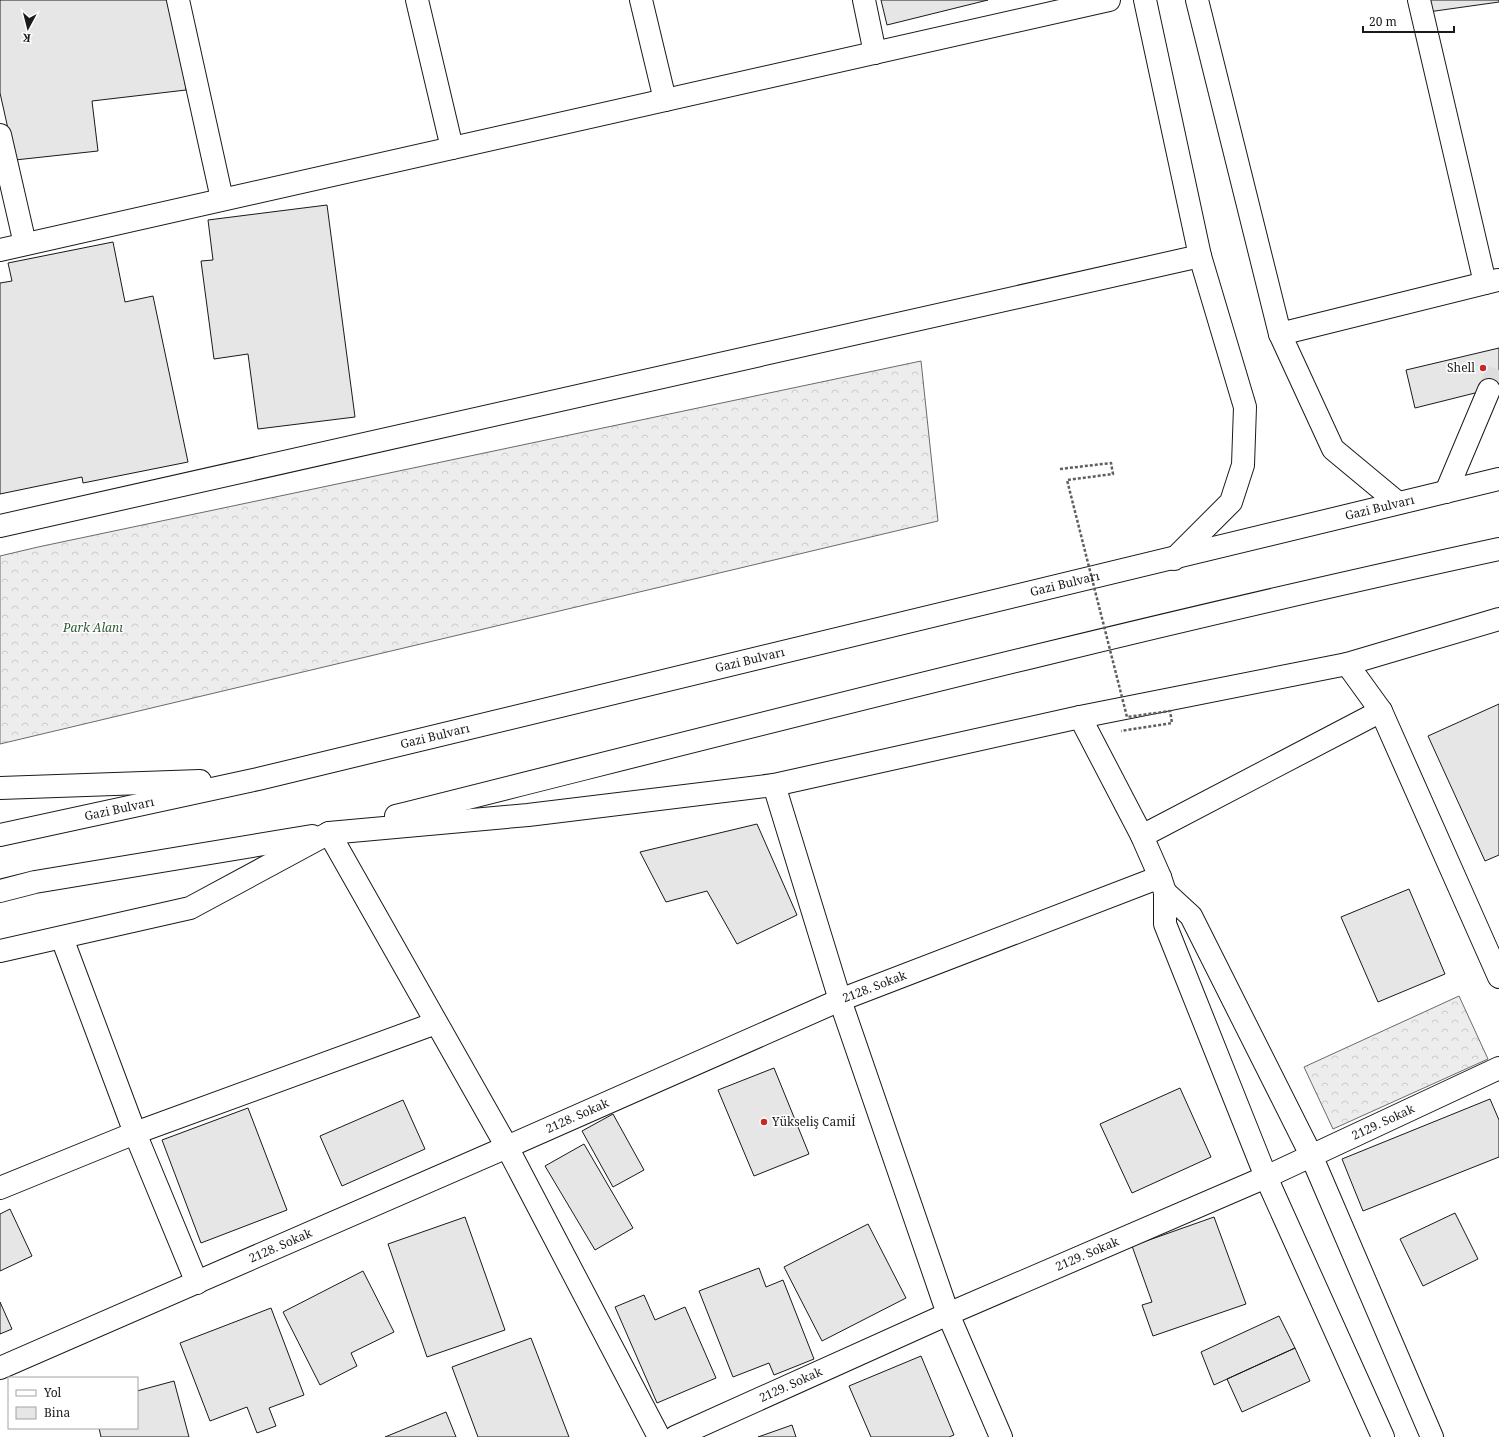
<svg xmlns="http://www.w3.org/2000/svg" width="1499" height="1437" viewBox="0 0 1499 1437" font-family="'Noto Serif',serif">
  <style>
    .forest { fill: url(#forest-crowns); stroke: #6a6a6a }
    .building { fill: #e6e6e6; stroke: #1a1a1a }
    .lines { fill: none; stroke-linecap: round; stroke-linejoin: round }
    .minor-tunnel { stroke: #ddd; stroke-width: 22; stroke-dasharray: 22 11; stroke-linecap: butt }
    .minor-casing { stroke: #1a1a1a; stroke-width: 24 }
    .highway-casing { stroke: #1a1a1a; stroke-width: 24 }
    .minor { stroke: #fff; stroke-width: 22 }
    .highway { stroke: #fff; stroke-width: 22 }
    .path-bridge { stroke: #5f5f5f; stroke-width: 2.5; stroke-dasharray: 3 2; stroke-linecap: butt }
    .poi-dot { fill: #c62828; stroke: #fff; stroke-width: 1.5 }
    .labels { text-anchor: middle; stroke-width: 3; stroke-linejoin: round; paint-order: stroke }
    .poi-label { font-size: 12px; fill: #1a1a1a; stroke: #fff; text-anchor: end }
    .street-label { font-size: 12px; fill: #1a1a1a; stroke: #fff }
    .park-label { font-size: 12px; font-style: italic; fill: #2b5a34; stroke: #fff }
  </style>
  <defs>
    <pattern id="forest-crowns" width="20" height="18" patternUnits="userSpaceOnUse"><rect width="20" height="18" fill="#ededed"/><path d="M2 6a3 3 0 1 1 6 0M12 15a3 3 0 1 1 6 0" fill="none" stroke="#cbcbcb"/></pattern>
  </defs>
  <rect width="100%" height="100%" fill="#fff"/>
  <path class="forest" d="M921,361L938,521L0,744V556L38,547Z
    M1459,996L1488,1059L1333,1129L1304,1067Z"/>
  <path class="building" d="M0,0H175L186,90L92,101L98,151L15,160L0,93Z
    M881,0H988L887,25Z
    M1426,0H1499V2L1428,12Z
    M327,205L355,417L258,429L248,354L214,359L201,261L213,260L208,220Z
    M113,242L125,302L153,296L188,462L83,483L82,477L0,494V283L12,281L8,263Z
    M1499,348V387L1415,408L1406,370Z
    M1499,704V855L1485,861L1428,736Z
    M757,824L797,915L737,944L707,891L666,902L640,852Z
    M1409,889L1445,974L1378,1002L1341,917Z
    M774,1068L809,1154L754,1176L718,1090Z
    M1180,1088L1211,1157L1132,1193L1100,1124Z
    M1490,1099L1499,1120V1157L1363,1211L1342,1159Z
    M403,1100L425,1149L342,1186L320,1136Z
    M248,1108L287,1210L201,1243L162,1140Z
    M613,1114L644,1170L613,1187L582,1131Z
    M584,1144L633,1228L595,1250L545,1166Z
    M10,1209L32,1256L0,1271V1214Z
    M1455,1213L1478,1259L1423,1286L1400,1239Z
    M465,1217L505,1330L427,1357L388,1244Z
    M1214,1217L1246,1304L1153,1336L1142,1305L1152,1302L1132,1246Z
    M868,1224L906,1298L822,1341L784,1267Z
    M759,1268L766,1287L783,1280L814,1359L774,1375L769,1363L733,1377L699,1291Z
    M363,1271L394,1332L351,1353L357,1366L320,1385L283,1312Z
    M644,1295L655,1320L685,1307L716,1378L657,1403L615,1307Z
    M0,1302L12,1329L0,1334Z
    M271,1308L304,1395L269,1408L276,1426L257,1433L247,1407L210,1421L180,1343Z
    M1279,1316L1295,1348L1214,1385L1201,1352Z
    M531,1338L569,1437H478L452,1367Z
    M1295,1348L1310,1381L1242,1412L1227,1379Z
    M921,1356L954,1435L949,1437H871L849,1386Z
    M174,1381L189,1437H101L99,1428H137V1391Z
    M446,1412L456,1437H385Z
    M792,1425L796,1437H758Z"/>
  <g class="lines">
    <path class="minor-tunnel" d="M1489,390L1499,366"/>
    <g class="minor-casing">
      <g id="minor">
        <path d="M178,0L222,199"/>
        <path d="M417,0L452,148"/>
        <path d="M641,0L665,100"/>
        <path d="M864,0L875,53"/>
        <path d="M1145,0L1200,256L1245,407L1243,465L1231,502L1174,559"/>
        <path d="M1197,0L1280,334L1333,449L1398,503"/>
        <path d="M1419,0L1485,283"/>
        <path d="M0,135L25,244"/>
        <path d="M0,250L1109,0"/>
        <path d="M1280,334L1498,280"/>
        <path d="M1446,492L1489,390"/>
        <path d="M0,526L1200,256"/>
        <path d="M1347,664L1381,711L1499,977"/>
        <path d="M1080,717L1142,836L1160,877L1165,892V924L1266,1177L1383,1437"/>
        <path d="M774,785L840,1000L948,1314L1001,1437"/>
        <path d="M329,833L507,1147L659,1437"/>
        <path d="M1142,836L1381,711"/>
        <path d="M1165,892L1191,916L1311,1155L1432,1437"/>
        <path d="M62,938L135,1133L197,1283"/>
        <path d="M0,1188L135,1133L436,1023"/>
        <path id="s1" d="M0,1368L507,1147L840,1000L1160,877"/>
        <path id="s2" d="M675,1437L948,1314L1266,1177L1499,1068"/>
      </g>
    </g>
    <g class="highway-casing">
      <g id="highway">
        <path d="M0,788L200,781"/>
        <path d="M396,816C763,724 1129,629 1499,549"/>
        <path id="s3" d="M0,835L258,779L1499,479"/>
        <path d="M0,891L35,882L312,836"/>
        <path d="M0,951L190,908L329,833L528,815L774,785L1080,717L1347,664L1499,619"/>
      </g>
    </g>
    <use href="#minor" class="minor"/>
    <use href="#highway" class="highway"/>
    <path class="path-bridge" d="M1060,469L1111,463L1113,474L1067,480L1127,717L1170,711L1172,723L1121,731"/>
  </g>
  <g class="poi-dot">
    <circle cx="1483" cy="368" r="4"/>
    <circle cx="764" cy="1122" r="4"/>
  </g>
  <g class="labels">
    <g class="poi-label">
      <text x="1475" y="372">Shell</text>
      <text x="772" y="1126" text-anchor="start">Yükseliş Camiİ</text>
    </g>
    <g class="street-label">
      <text dy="4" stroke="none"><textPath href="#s3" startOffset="1418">Gazi Bulvarı</textPath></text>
      <text dy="4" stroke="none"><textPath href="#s3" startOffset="1094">Gazi Bulvarı</textPath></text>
      <text dy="4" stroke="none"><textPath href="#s3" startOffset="770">Gazi Bulvarı</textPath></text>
      <text dy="4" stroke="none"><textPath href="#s3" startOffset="446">Gazi Bulvarı</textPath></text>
      <text dy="4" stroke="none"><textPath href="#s3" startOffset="122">Gazi Bulvarı</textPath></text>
      <text dy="4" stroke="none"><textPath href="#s1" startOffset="954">2128. Sokak</textPath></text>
      <text dy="4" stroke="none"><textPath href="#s1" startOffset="630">2128. Sokak</textPath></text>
      <text dy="4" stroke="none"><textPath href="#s2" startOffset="775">2129. Sokak</textPath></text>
      <text dy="4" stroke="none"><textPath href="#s1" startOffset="306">2128. Sokak</textPath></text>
      <text dy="4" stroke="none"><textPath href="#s2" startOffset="451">2129. Sokak</textPath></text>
      <text dy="4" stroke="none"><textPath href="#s2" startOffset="127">2129. Sokak</textPath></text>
    </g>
    <g class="park-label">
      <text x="93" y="632">Park Alanı</text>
    </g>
  </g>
  <rect x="8" y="1377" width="130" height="52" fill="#ffffff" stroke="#a3a3a3"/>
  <rect x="16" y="1390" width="20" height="6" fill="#ffffff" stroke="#a3a3a3"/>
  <text x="44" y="1397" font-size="12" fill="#1a1a1a">Yol</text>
  <rect x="16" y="1407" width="20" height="12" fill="#e6e6e6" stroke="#a3a3a3"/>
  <text x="44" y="1417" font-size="12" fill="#1a1a1a">Bina</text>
  <g transform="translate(28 28) rotate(187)" stroke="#ffffff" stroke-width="3" paint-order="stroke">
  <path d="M0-3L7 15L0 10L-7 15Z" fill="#1a1a1a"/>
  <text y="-6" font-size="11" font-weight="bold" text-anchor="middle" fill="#1a1a1a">K</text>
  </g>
  <path d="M1363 26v6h91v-6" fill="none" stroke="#1a1a1a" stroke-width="2"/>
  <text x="1369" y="26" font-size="12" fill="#1a1a1a" stroke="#ffffff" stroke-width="3" paint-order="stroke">20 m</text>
</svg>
